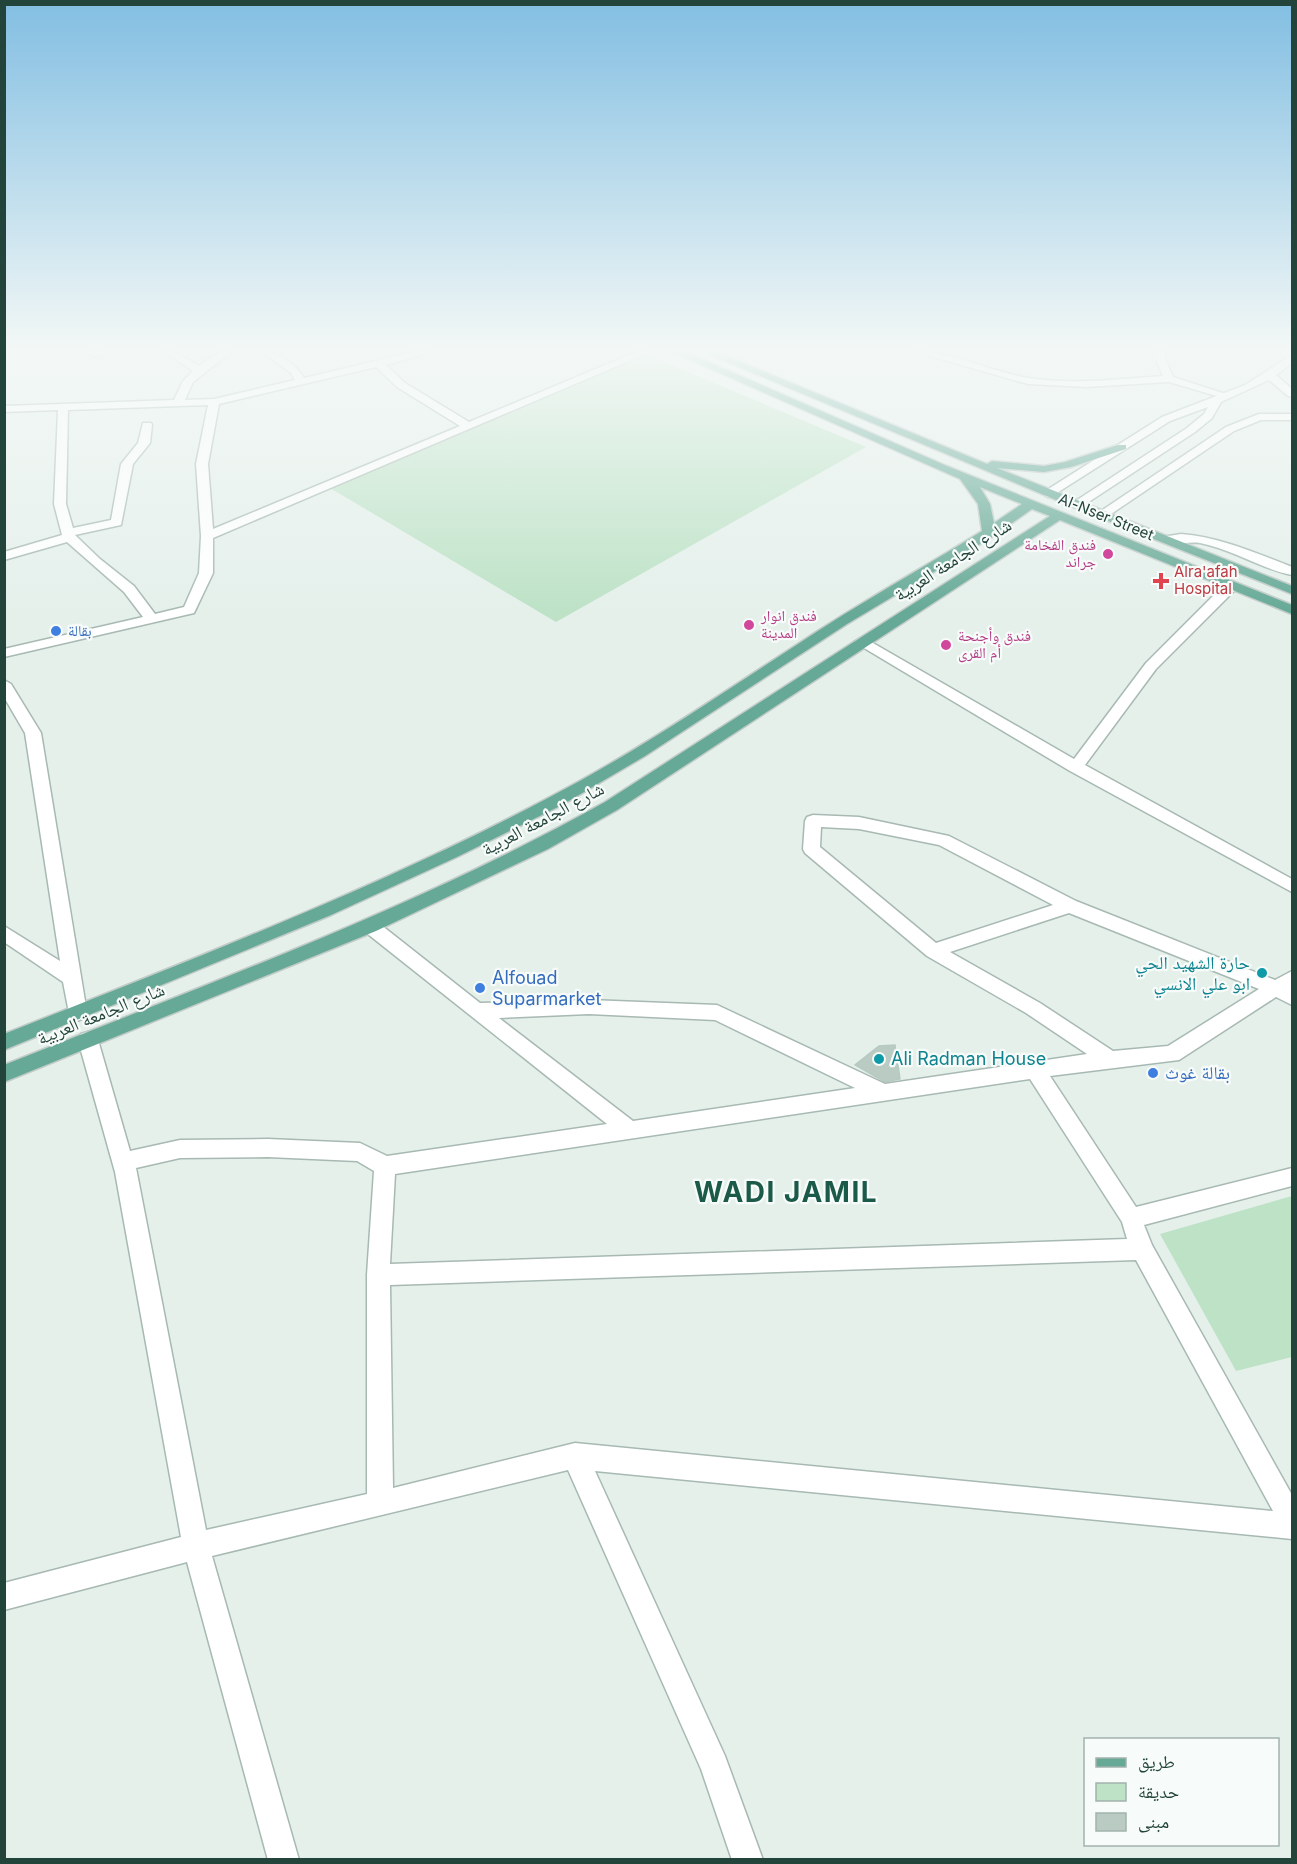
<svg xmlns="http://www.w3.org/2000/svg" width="1297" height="1864" viewBox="0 0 1297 1864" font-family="Inter,'Noto Naskh Arabic',sans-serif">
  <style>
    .green { fill: #bde2c6 }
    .building { fill: #bacbc4; stroke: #b7cac2; stroke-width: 1.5 }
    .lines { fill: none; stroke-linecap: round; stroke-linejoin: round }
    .minor-casing { stroke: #a7b9b2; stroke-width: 3 }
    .tertiary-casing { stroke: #a7b9b2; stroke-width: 3 }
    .primary-casing { stroke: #c1cbc8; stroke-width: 3 }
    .minor { fill: #fff; fill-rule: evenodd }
    .tertiary { fill: #fff; fill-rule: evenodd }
    .primary { fill: #66a996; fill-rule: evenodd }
    .hotel-dot { fill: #d1479c; stroke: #f7fbf9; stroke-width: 2 }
    .health-dot { fill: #e0444e; stroke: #f7fbf9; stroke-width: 2 }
    .shop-dot { fill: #3f7fe0; stroke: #f7fbf9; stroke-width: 2 }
    .culture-dot { fill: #0f9aa8; stroke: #f7fbf9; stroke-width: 2 }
    .labels { text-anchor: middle; stroke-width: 4.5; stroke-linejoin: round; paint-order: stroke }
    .far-street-label { font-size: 15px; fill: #22443a; stroke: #f7fbf9 }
    .far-hotel-label { font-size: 15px; fill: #b23c85; stroke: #f7fbf9; text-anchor: start }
    .far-health-label { font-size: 15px; fill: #be3a42; stroke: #f7fbf9; text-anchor: start }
    .far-shop-label { font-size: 15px; fill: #366cbe; stroke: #f7fbf9; text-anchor: start }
    .street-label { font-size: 18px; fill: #22443a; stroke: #f7fbf9 }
    .culture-label { font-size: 18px; fill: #0d838f; stroke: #f7fbf9; text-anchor: end }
    .shop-label { font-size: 18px; fill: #366cbe; stroke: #f7fbf9; text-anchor: start }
    .near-district-label { font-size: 28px; font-weight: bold; letter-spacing: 1.5px; fill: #1b5948; stroke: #f7fbf9 }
  </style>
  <rect width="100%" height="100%" fill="#e5f0eb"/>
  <path class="green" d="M645,354L866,447L556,622L330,488Z
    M1292,1196V1357L1236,1371L1160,1234Z"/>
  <path class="building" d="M895,1045L900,1079L885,1082L855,1065L879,1046Z"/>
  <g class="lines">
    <g class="minor-casing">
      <path id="minor" d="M86,352H108C103,357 91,357 86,352Z
        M164,352H175L199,366L219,352H231L193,382L185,400L214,399L295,380L291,373L263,352C280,352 295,364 304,378L413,352H432L386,365L405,383L469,422L636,352H650L213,538V573L194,613L4,657V649L143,617L124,592L67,542L4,560V552L62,535L54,504L58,410L4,412V406L174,400L183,381L193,371ZM376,367L397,387L460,426L213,529L208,464L219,404ZM208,405L196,464L201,536L199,573L184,607L155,614L134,586L100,559L75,535L121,525L133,464L150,443L152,425L151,423H143L138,443L121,464L111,520L73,528L66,504L68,410Z
        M916,352C955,352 991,372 1029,378C1073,385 1119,379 1163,376L1154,355L1156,352H1168L1164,356L1173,377L1232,396L1227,399L1169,382L1086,387L1028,384Z
        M1181,534C1220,537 1256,553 1292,567V575C1261,569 1232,549 1200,543C1189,541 1167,547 1160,540L1162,537Z
        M1231,582L1236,583L1238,586L1236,589L1156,669L1085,765L1292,879V892L1070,771L854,642L861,638L866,639L1074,759L1146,663L1226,583Z
        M4,680L11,684L41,733L87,1013L84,1018L77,1021L70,1018L63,982L4,942V926L60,961L25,733L4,697Z
        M813,815L859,817L949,836L1076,901L1275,980L1292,971V1005L1276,997L1179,1060L1050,1076L1136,1207L1292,1168V1186L1144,1225L1152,1245L1292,1495V1539L595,1471L725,1756L763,1860H732L701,1769L568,1470L212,1556L299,1860H268L187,1562L4,1610V1583L181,1537L115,1172L78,1040L81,1034L88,1032L95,1034L98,1040L130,1151L180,1140L268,1139L360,1143L387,1156L607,1124L364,931L361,926L364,921L370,919L376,921L480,1003L589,1000L717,1005L885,1084L1087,1054L1026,1013L927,956L805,853L803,849L805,821L807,817ZM821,827L859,829L939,845L1053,905L936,943L820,847ZM1069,913L1259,989L1168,1046L1113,1051L1040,1003L950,952ZM589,1014L715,1020L855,1088L633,1121L499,1018ZM1030,1079L1122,1222L1127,1239L390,1264L395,1174ZM268,1157L357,1161L374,1171L367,1275V1494L206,1530L136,1168L180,1158ZM1136,1260L1273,1511L575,1443L393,1488L390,1285Z"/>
    </g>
    <g class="tertiary-casing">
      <path id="tertiary" d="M1292,355V363L1276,375L1292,389V397L1288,396L1269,380L1221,402L1212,418L1195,432L1081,507L1077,508L1071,504L1187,428L1204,414L1208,407L1170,421L1052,496L1048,497L1042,493L1162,417L1245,385Z
        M1259,414H1292V420H1261L1234,431L1108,516L1104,517L1098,513L1226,427Z"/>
    </g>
    <g class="primary-casing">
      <path id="primary" d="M672,352H686L947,466L1292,605V614L1060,520L617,810L548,849L376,931L4,1082V1065C207,984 414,909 605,802L1050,516L1032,509L992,537L847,624L645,756L562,805L457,857L331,915L4,1050V1034C188,961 374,890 548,798C635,753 716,697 798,644C858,604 921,569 982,531L978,504L960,479ZM980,487L1022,504L994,523L990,504Z
        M703,352H717L987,464L992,461L1044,466L1065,462L1118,445H1126V449L1071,467L1044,472L997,468L1292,586V594L1068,505Z"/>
    </g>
    <use href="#minor" class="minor"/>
    <use href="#tertiary" class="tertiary"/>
    <use href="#primary" class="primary"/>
  </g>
  <linearGradient id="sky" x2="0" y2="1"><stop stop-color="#82bee2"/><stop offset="0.57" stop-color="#f3f8f6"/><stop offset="1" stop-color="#f3f8f6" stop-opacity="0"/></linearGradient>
  <rect width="1297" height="613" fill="url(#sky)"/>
  <g class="hotel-dot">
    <circle cx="1108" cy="554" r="6"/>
    <circle cx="749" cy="625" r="6"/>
    <circle cx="946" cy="645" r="6"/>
  </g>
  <path class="health-dot" d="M1158 572h6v6h6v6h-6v6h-6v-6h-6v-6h6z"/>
  <g class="shop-dot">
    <circle cx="56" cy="631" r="6"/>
    <circle cx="480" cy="988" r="6"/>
    <circle cx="1153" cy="1073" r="6"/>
  </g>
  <g class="culture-dot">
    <circle cx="1262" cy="973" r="6"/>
    <circle cx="879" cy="1059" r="6"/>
  </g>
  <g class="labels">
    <g class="far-street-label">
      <text transform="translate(1106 517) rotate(22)" y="5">Al-Nser Street</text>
    </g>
    <g class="far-hotel-label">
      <text x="1096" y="550" text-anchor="end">فندق الفخامة<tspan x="1096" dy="17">جراند</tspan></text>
      <text x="761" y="621">فندق انوار<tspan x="761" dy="17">المدينة</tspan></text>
      <text x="958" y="641">فندق وأجنحة<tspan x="958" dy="17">أم القرى</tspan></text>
    </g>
    <g class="far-health-label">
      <text x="1174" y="577">Alra'afah<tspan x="1174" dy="17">Hospital</tspan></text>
    </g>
    <g class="far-shop-label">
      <text x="68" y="636">بقالة</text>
    </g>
    <g class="street-label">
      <text transform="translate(953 560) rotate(-33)" y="6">شارع الجامعة العربية</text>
      <text transform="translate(543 819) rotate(-28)" y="6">شارع الجامعة العربية</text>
      <text transform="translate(101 1014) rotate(-22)" y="6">شارع الجامعة العربية</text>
    </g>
    <g class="culture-label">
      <text x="1250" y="969">حارة الشهيد الحي<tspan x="1250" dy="21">ابو علي الانسي</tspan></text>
      <text x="891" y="1065" text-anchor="start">Ali Radman House</text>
    </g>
    <g class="shop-label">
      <text x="492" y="984">Alfouad<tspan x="492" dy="21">Suparmarket</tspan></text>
      <text x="1165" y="1079">بقالة غوث</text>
    </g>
    <g class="near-district-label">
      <text x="786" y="1202">WADI JAMIL</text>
    </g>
  </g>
  <rect width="1297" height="1864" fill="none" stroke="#22443a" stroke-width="12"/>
  <rect x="1084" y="1738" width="195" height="108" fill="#f7fbf9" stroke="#a2b2ad" stroke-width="1.5"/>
  <rect x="1096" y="1758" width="30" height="9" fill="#66a996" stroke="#a2b2ad" stroke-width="1.5"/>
  <text x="1138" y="1768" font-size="18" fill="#22443a">طريق</text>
  <rect x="1096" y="1783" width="30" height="18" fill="#bde2c6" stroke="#a2b2ad" stroke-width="1.5"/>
  <text x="1138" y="1798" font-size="18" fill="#22443a">حديقة</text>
  <rect x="1096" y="1813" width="30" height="18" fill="#bacbc4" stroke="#a2b2ad" stroke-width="1.5"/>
  <text x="1138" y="1828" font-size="18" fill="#22443a">مبنى</text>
</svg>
